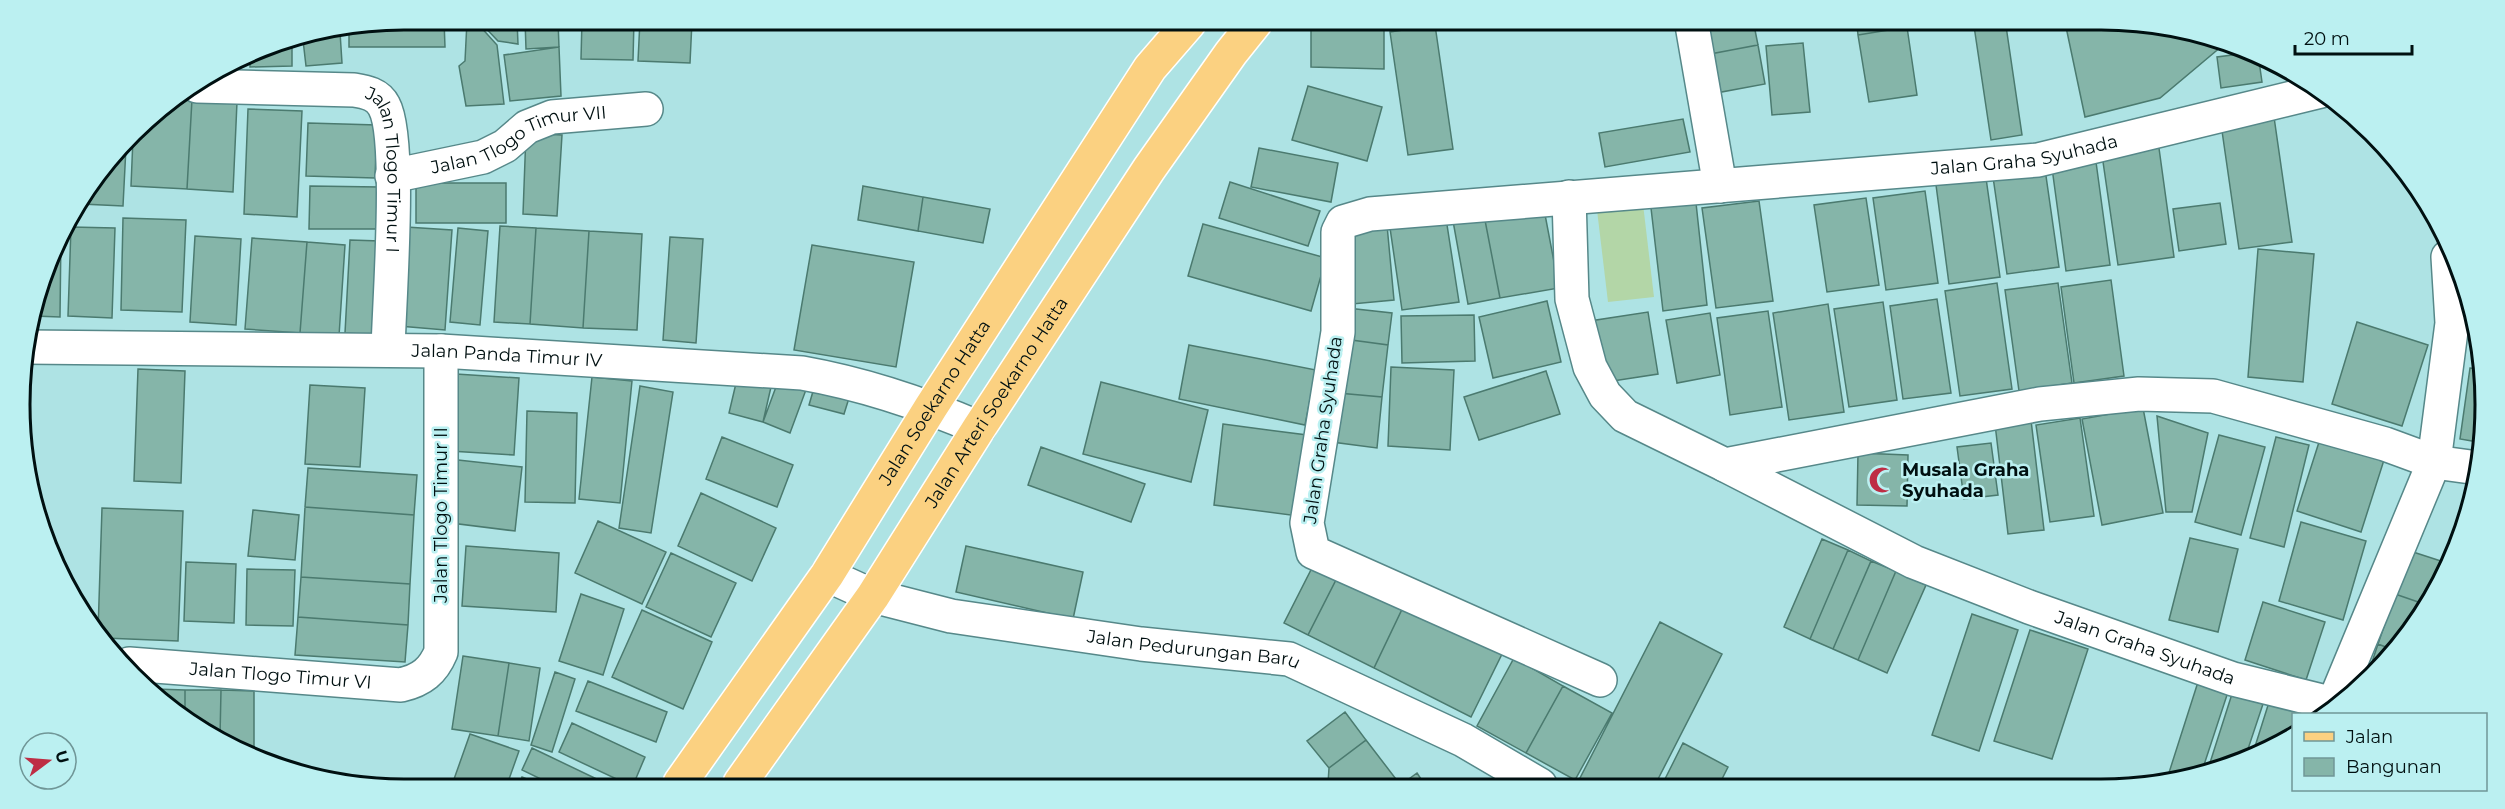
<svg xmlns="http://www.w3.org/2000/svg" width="2505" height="809" viewBox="0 0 2505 809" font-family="Montserrat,sans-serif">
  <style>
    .green { fill: #b3d6a7 }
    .building { fill: #85b5a9; stroke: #4b7a6f; stroke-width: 1.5 }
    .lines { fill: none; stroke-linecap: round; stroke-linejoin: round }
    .minor-casing { stroke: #568889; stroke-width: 36 }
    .major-casing { stroke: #fff; stroke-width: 36 }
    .minor { stroke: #fff; stroke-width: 33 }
    .major { stroke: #fbd181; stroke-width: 33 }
    .labels { text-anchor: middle; stroke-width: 5; stroke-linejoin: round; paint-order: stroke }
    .street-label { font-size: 18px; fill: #001011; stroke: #bbf0f1 }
    .poi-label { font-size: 18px; font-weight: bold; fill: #001011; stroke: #bbf0f1; text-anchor: start }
    .rim { fill: none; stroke: #001011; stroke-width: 3 }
  </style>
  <rect width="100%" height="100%" fill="#aee3e4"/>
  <path class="green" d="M1643,204L1654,297L1608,302L1597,210Z"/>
  <path class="building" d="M404,20H444L445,47H349V31Z
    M478,20H517L518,44L498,41Z
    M525,20H558L559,47L526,49Z
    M582,20H634L633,60L581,59Z
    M640,20L692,21L690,63L638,61Z
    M467,21L478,24L497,45L504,104L466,106L459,66L465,61Z
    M1435,25L1453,149L1408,155L1390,32Z
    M1707,25H1754L1758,45L1710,54Z
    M1857,26H1906L1907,27L1858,35Z
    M1974,26H2006L2022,135L1991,140Z
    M1311,27L1384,29V69L1311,67Z
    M1907,27L1917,95L1869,102L1858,35Z
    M2066,27H2176L2222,46L2160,98L2085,117Z
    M340,32L342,63L306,66L303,40Z
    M292,42V66L250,67V53L257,49Z
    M1803,43L1810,112L1772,115L1766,46Z
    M1758,45L1765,84L1716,93L1710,54Z
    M559,47L561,96L510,101L504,55Z
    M2240,54L2259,61L2262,82L2221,88L2217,57Z
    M242,58V66H230Z
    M1308,86L1382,107L1367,161L1292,140Z
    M177,99H192L187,189L131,186L133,138L150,115Z
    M192,99L237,102L233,192L187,189Z
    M248,109L302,111L297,217L244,214Z
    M2274,117L2292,242L2239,249L2221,124Z
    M1683,119L1690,152L1605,167L1599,133Z
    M308,123L377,125L375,178L306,176Z
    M526,133L562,135L557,216L523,214Z
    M2158,141L2174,257L2118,265L2101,148Z
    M126,147L123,206L82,204Z
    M1259,148L1338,163L1331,202L1251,187Z
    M2096,162L2110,265L2066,271L2052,168Z
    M2045,169L2059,267L2007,274L1993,177Z
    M1986,178L2000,277L1949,284L1936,185Z
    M1230,182L1320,211L1308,246L1219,218Z
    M416,183H506V223H416Z
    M310,186L379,187V229H309Z
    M863,186L923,197L918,231L858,220Z
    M1925,191L1938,283L1886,290L1873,198Z
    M923,197L990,209L983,243L918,231Z
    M1866,198L1879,285L1827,292L1814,205Z
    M1759,201L1773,301L1716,308L1702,208Z
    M1696,203L1707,305L1663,311L1651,208Z
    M2220,203L2226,244L2179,251L2173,209Z
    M1543,204L1559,288L1500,298L1484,215Z
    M1445,212L1459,302L1402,310L1389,221Z
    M1484,215L1500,298L1468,304L1453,221Z
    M123,218L186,220L182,312L121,310Z
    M1203,224L1326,258L1311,311L1188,276Z
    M1387,225L1394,300L1352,304L1346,228Z
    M500,226L536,228L530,324L494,322Z
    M71,227L115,228L112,318L68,316Z
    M406,227L452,230L445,330L399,326Z
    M458,228L488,231L480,325L450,322Z
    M536,228L589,231L583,328L530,324Z
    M589,231L642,234L637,330L583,328Z
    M61,232L60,317L34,316L59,234Z
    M195,236L241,239L236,325L190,322Z
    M670,237L703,239L696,343L663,340Z
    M252,238L307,242L300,333L245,329Z
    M350,240L380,241L375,335L345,333Z
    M307,242L345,245L339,336L300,333Z
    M812,245L914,262L896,367L794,350Z
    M2258,249L2314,254L2303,382L2248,377Z
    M2111,280L2124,376L2074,383L2061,287Z
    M1997,283L2012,389L1960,396L1945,291Z
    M2058,283L2072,383L2019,391L2005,290Z
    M1937,299L1951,393L1903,399L1890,306Z
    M1547,301L1561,362L1493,378L1479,317Z
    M1883,302L1897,400L1849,407L1834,309Z
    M1828,304L1844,412L1789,420L1773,313Z
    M1347,308L1392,313L1388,345L1344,339Z
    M1768,311L1782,407L1730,415L1717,318Z
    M1648,312L1658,374L1600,383L1590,321Z
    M1710,313L1720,375L1677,383L1666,320Z
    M1474,315L1475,361L1402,363L1401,316Z
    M2357,322L2428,345L2402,426L2332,404Z
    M2478,331V365L2474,364Z
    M1344,339L1388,345L1382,397L1338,393Z
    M1189,345L1316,370L1305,425L1179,399Z
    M1391,367L1454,370L1450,450L1388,446Z
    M2470,368L2478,369V442L2460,439Z
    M138,369L185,371L181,483L134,481Z
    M1546,371L1560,414L1479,440L1464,397Z
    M456,374L519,378L514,455L450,451Z
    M780,376L807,387L790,433L763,422Z
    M592,377L632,381L620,503L579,499Z
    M737,379L771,387L763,422L729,413Z
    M1101,382L1208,410L1191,482L1083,454Z
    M310,385L365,388L360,467L305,464Z
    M640,386L673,392L651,533L619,528Z
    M814,388L849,398L844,414L809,405Z
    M1338,393L1382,397L1377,448L1332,442Z
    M2143,408L2163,513L2102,525L2082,419Z
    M527,411L577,413L575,503L525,502Z
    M2157,416L2208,433L2192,512H2166Z
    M2080,418L2094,516L2050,522L2036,425Z
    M2031,420L2044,530L2008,534L1995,424Z
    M1223,424L1307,435L1298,516L1214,505Z
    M2219,435L2265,447L2241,535L2195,522Z
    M722,437L793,465L777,507L706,479Z
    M2276,437L2309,445L2284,547L2250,538Z
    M2320,439L2384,460L2361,532L2297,511Z
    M1991,443L1998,495L1964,499L1957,447Z
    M1041,447L1145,484L1131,522L1028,485Z
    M1858,453L1908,455L1907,506L1857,505Z
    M449,459L522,467L515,531L443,522Z
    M308,468L417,475L414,515L305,507Z
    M701,493L776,528L752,581L678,546Z
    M305,507L414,515L410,584L301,577Z
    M102,508L183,511L178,641L104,638L98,632Z
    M253,510L299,515L295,560L248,556Z
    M598,521L666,552L642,604L575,573Z
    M2301,522L2366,541L2343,620L2279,601Z
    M2190,538L2238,549L2218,632L2169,620Z
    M1822,539L1848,550L1810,639L1784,627Z
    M466,546L559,553L556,612L462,606Z
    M966,546L1083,572L1073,619L956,592Z
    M1848,550L1871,561L1833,649L1810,639Z
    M2410,551L2447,563L2434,597L2427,605L2395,594Z
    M671,553L736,583L711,637L646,607Z
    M1317,558L1341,570L1308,635L1284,623Z
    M1871,561L1896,571L1858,660L1833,649Z
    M186,562L236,564L234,623L184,621Z
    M247,569L295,570L293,626L246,625Z
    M1341,570L1405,603L1374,668L1308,635Z
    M1896,571L1926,585L1887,673L1858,660Z
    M301,577L410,584L408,625L298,617Z
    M581,594L624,609L603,675L559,661Z
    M2395,594L2427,605L2391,649L2378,644Z
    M2263,602L2325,622L2306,680L2245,660Z
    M1405,603L1503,652L1471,717L1374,668Z
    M642,610L712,642L683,709L612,677Z
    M1972,614L2018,630L1979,751L1932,735Z
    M298,617L408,625L405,662L295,655Z
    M1660,622L1722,654L1655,785H1589L1579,780Z
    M2030,630L2088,649L2052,759L1994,741Z
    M2378,644L2391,649L2366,680Z
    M463,656L509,663L498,736L452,729Z
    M1514,658L1563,686L1526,753L1477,726Z
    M509,663L540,668L529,741L498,736Z
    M555,672L575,679L552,752L531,745Z
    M588,681L667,712L656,742L576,711Z
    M2198,682L2228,692L2202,771L2166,782Z
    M1563,686L1612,713L1575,780L1526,753Z
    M155,689L185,690V719Z
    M185,690H221L220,737L190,724L185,719Z
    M221,690L254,691V751L220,737Z
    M2232,694L2263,704L2245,758L2208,769Z
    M2270,699L2308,714H2294V735L2270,750L2252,756Z
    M1345,712L1366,740L1329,768L1307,741Z
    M572,723L645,757L634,783H625L559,752Z
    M470,734L519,751L508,782H453Z
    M1366,740L1399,783L1328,784L1329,768Z
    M1683,743L1728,767L1719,785H1662Z
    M532,748L605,783H549L522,770Z
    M1417,773L1425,785L1402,784Z
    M522,777L534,782H520Z
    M1729,779L1741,785H1726Z"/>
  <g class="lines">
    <g class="minor-casing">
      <g id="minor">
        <path d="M1692,25L1720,186"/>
        <path id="s1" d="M197,86L354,90C366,92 378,94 384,106C402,138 389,304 388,350"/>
        <path id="s2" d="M392,176L483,157L505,146L527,127L552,117L646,109"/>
        <path d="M1569,197L1572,299L1590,367L1605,395L1625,416L1725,465L2040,404L2139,394L2213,396L2385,444L2434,462L2478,468"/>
        <path id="s3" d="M25,347L441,351L802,373C864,384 921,403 979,428"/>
        <path id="s4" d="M1725,465L1914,562L2029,607L2233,679L2338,705"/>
        <path id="s5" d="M827,575L873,596L951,616L1141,644L1289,659L1463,740L1540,785"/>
        <path id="s6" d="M129,664L401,685C422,680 433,671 441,652V351"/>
        <path id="s7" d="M1600,680L1313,552L1307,523L1338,332V232L1343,222L1370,214L2038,160L2321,91"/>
        <path d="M2331,710L2434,462L2452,323L2448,257"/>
      </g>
    </g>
    <g class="major-casing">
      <g id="major">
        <path id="s8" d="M680,783L827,575L931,407L1150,68L1189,23"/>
        <path id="s9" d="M740,783L873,596L979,428L1149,169L1231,53L1255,23"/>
      </g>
    </g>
    <use href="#minor" class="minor"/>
    <use href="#major" class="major"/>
  </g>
  <defs>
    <g id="mosque-bare" transform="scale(2.07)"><path d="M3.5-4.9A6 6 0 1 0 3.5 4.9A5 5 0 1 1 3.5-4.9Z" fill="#be2d44" stroke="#bbf0f1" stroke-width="2.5" paint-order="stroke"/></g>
  </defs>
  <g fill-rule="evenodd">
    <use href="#mosque-bare" x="1882" y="480"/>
  </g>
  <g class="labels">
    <g class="street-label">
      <text dy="6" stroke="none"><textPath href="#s2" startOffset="134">Jalan Tlogo Timur VII</textPath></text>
      <text dy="6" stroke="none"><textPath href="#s7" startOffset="1334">Jalan Graha Syuhada</textPath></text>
      <text dy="6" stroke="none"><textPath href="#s1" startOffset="255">Jalan Tlogo Timur I</textPath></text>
      <text dy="6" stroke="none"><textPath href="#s3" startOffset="482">Jalan Panda Timur IV</textPath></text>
      <text dy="6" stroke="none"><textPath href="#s9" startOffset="459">Jalan Arteri Soekarno Hatta</textPath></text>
      <text dy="6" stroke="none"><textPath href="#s8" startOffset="458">Jalan Soekarno Hatta</textPath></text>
      <text transform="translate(1323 430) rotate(-82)" y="6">Jalan Graha Syuhada</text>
      <text transform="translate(441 515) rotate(-90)" y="6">Jalan Tlogo Timur II</text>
      <text dy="6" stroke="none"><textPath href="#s4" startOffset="459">Jalan Graha Syuhada</textPath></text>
      <text dy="6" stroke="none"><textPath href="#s5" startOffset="376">Jalan Pedurungan Baru</textPath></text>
      <text dy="6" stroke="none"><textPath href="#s6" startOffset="152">Jalan Tlogo Timur VI</textPath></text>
    </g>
    <g class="poi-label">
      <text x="1902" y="476">Musala Graha<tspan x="1902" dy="21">Syuhada</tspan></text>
    </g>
  </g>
  <path d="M0 0H2505V809H0ZM404 30H2101A374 374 0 0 1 2475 404V405A374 374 0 0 1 2101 779H404A374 374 0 0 1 30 405V404A374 374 0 0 1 404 30Z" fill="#bbf0f1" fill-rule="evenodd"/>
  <path class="rim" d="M404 30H2101A374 374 0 0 1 2475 404V405A374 374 0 0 1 2101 779H404A374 374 0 0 1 30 405V404A374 374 0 0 1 404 30Z"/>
  <rect x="2292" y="713" width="195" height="78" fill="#bbf0f1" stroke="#709697" stroke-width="1.5"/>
  <rect x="2304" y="732" width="30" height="9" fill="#fbd181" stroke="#709697" stroke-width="1.5"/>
  <text x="2346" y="743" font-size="18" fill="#001011">Jalan</text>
  <rect x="2304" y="758" width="30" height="18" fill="#85b5a9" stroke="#709697" stroke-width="1.5"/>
  <text x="2346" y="773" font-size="18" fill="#001011">Bangunan</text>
  <g transform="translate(48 761) rotate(74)"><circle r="28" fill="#bbf0f1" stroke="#709697" stroke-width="1.5"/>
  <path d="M0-4.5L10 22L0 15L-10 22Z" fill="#be2d44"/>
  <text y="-9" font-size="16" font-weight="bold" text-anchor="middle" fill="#001011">U</text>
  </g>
  <path d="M2295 45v9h117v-9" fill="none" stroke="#001011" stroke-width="3"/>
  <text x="2304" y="45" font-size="18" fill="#001011" stroke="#bbf0f1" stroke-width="4.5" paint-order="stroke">20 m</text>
</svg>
